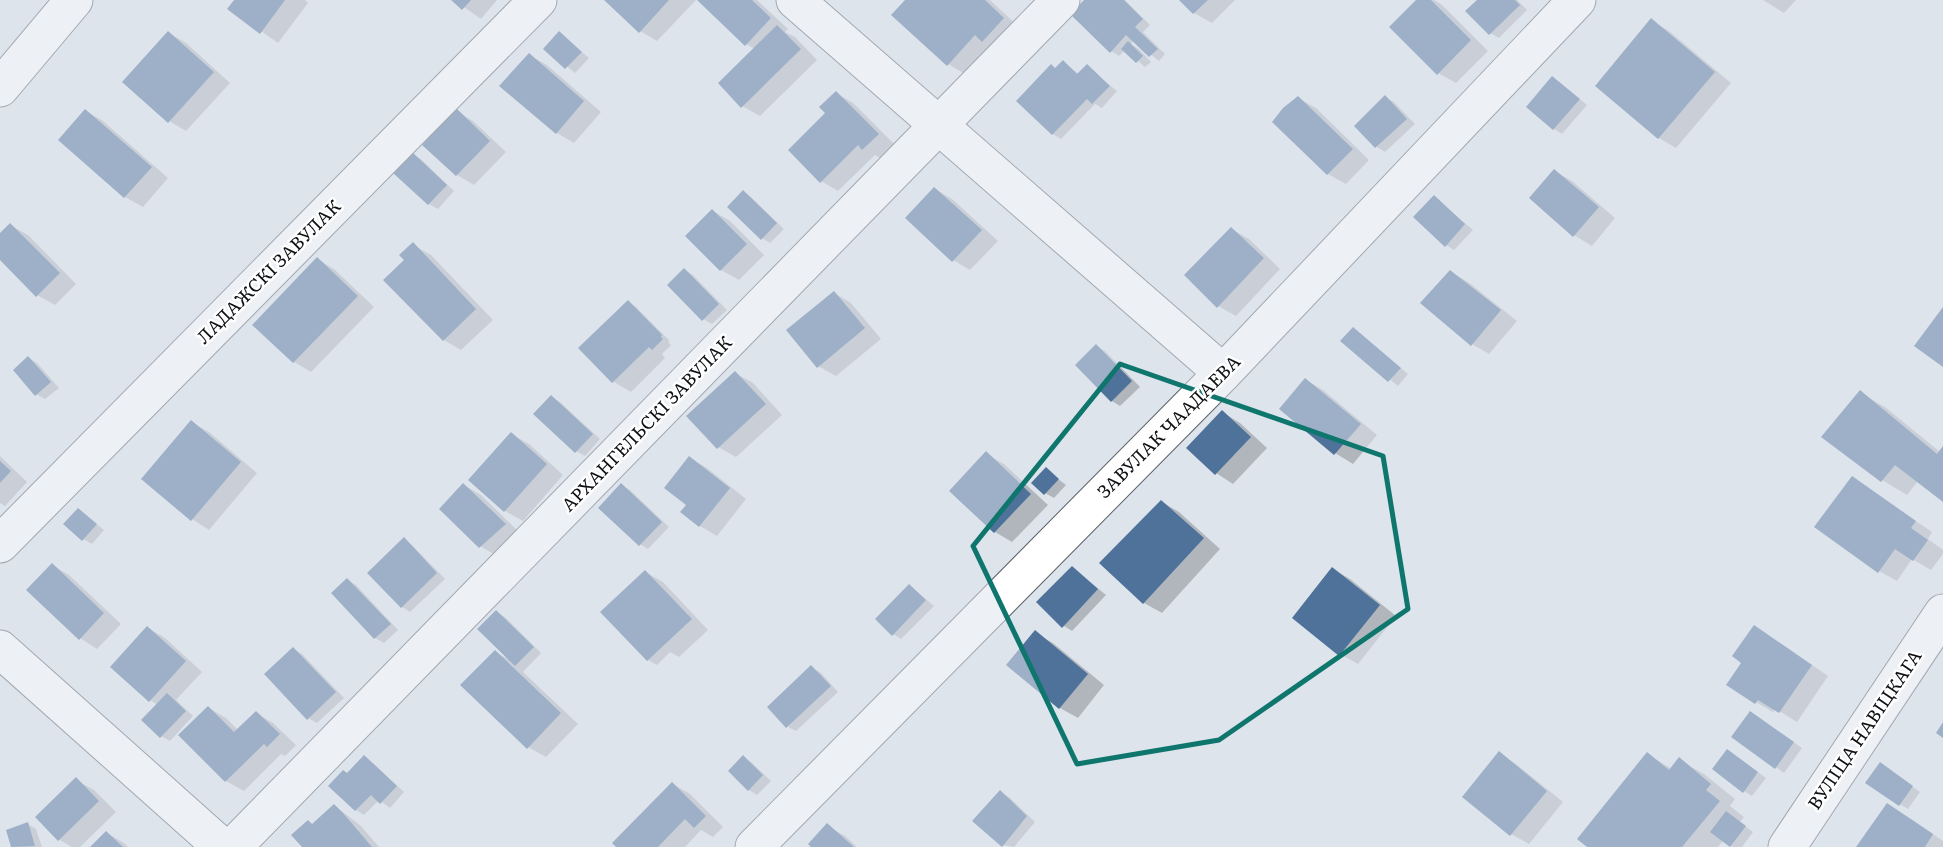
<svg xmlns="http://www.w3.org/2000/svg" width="1943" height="847" viewBox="0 0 1943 847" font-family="Literata,serif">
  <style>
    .shadow { fill: #0003 }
    .building { fill: #4e729a }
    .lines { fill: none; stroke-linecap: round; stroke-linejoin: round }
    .minor-casing { stroke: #5a6067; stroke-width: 39 }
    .minor { stroke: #fff; stroke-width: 37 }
    .marked { fill: none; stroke: #0f766e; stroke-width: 5; stroke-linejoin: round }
    .labels { text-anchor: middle; stroke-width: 5; stroke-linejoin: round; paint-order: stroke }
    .street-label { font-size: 18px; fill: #0e1013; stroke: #fff }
  </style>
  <rect width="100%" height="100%" fill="#dee4ec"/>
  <path class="shadow" d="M237,0H305L308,3L278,43L230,9Z
    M454,0H497L481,19Z
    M606,0H696L657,41L640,31Z
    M700,0H757L788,29L785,32L795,37L817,60L760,116L742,106L755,49L746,44Z
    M908,0H990L1021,29L965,74L948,64Z
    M1087,0H1125L1150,25L1143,32L1165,54L1159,61L1134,41L1131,44L1139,49L1151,62L1145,67L1125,50L1119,56L1111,51Z
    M1181,0H1235L1212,23L1194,13Z
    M1418,0H1434L1441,4L1488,51L1456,83L1438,73Z
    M1479,0H1517L1527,10L1499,38L1490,33Z
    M1763,0H1796L1784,13Z
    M1652,21L1669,31L1731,83L1676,148L1659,138L1597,86Z
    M169,33L186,43L230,83L186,131L169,121Z
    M560,34L589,58L575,73L545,48Z
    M529,55L547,65L601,112L574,143L557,133Z
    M1063,62L1079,74L1087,67L1117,91L1102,108L1095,104L1061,139L1053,134L1056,70Z
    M1553,78L1587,105L1562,134L1554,129Z
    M836,93L853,103L895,145L881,159L875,155L838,191L821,181Z
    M1385,97L1394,102L1415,124L1385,152L1377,147L1356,126Z
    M1298,98L1316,108L1369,160L1346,184L1328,174Z
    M86,111L103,121L168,178L143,207L125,197L60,140Z
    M456,111L473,121L506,152L474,185L457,175L424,145Z
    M413,155L421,159L454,191L438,209L429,204Z
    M1554,171L1572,181L1615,218L1592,246L1574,235L1531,198Z
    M935,189L952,199L998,241L970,270L953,260Z
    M743,192L751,197L784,229L770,243L762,238Z
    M1434,197L1473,230L1454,250L1446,245Z
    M713,211L730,221L764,255L739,280L721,270L687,236Z
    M10,225L28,235L76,284L55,305L37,295L0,258V236Z
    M1231,229L1249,239L1280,269L1236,316L1218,306Z
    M413,245L431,255L493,320L461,350L444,340L407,260Z
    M317,259L334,269L374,307L311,372L294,362Z
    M685,270L693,275L727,310L712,324L703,319Z
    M1450,272L1468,282L1517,321L1489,354L1472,344Z
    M834,293L851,303L881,339L836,376L818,366Z
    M628,302L636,307L670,341L668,342L671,345L662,354L665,358L631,392L614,382L580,348Z
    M1353,329L1408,374L1398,386L1343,341Z
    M1096,346L1105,351L1140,387L1120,406L1112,401Z
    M29,358L37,363L59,388L45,399L36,394Z
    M735,373L753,383L782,415L736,457L718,447Z
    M1306,380L1323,390L1377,435L1353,464L1335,453L1282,409Z
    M1860,393L1885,407L1940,452L1943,449V500L1918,481L1907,495L1882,480Z
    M551,397L560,402L600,439L585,456L576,451Z
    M1222,412L1240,423L1267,448L1233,484L1216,473Z
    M191,422L209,432L257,473L209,530L192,519Z
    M511,434L529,444L563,475L523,521L505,511L470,480Z
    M986,454L1004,464L1048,505L1012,542L995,532Z
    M0,456L27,482L5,506L0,503Z
    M690,458L707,468L746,499L717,536L700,526L688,505Z
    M1046,470L1066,485L1054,498L1045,493Z
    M1852,478L1932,532L1928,539L1943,550V554L1931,570L1912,559L1897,581L1879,571Z
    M464,485L481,495L522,535L497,556L480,546Z
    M621,485L630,490L669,527L648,549L640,544Z
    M1162,502L1179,512L1220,549L1162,613L1144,603L1102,563Z
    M78,510L104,530L92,544L83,539Z
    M404,540L412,545L445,579L410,612L402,607Z
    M52,565L69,575L121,624L97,649L80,638Z
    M1073,568L1106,595L1072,631L1064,626Z
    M1333,569L1350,579L1396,616L1358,664L1340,654Z
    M645,572L663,582L708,630L679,657L670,652L657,665L648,660Z
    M347,580L356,585L398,630L384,643L375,638L334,593Z
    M910,586L934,606L901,639L893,634Z
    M496,612L505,617L541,653L523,672L578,724L546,757L528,747L495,652L510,660Z
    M148,628L165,638L202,672L176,700L193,716L170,741L161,736L158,705L150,700Z
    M1035,633L1053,643L1104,685L1078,718L1060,708L1009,665Z
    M1771,637L1828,676L1797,722L1776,709L1773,712L1756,702Z
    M293,649L302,654L344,698L317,723L308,718Z
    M812,668L820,672L838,692L796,731L788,727Z
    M209,708L226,718L238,730L256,713L273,723L296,745L285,756L281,754L244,791L226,781Z
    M1759,718L1802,748L1784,773L1733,736Z
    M1499,754L1516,764L1563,802L1529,844L1511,834L1465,796Z
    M1647,754L1672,769L1679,760L1704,774L1735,799L1730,806L1744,817L1740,822L1753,832L1742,847H1733L1724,840L1718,847H1590Z
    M1736,756L1766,778L1752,796L1744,791Z
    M364,758L373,763L404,792L390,808L379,800L364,815L356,810L348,775Z
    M744,758L752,763L771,781L757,795L749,790Z
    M1888,769L1920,792L1908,809L1900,804Z
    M76,780L94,790L116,812L80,847H72L60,840L37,817Z
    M673,784L690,794L723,827L713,837L701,830L685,847H619Z
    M1000,792L1009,797L1035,822L1014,847L1003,845Z
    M335,806L361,826L379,847H304L313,825Z
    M1905,815L1943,841V847H1859Z
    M27,824L36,829L42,847H13L8,831Z
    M827,826L845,836L857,847H814Z
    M107,833L124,843L128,847H93Z"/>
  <path class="building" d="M234,0H285L260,34L227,9Z
    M451,0H471L462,10Z
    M604,0H669L639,33Z
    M697,0H752L771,18L745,46Z
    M905,0H985L1004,18L982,42L975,35L947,66L891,15Z
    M1084,0H1124L1143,19L1135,27L1158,49L1149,57L1126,35L1110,53L1070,14Z
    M1179,0H1208L1193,14Z
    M1416,0H1431L1471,40L1437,75L1389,27Z
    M1477,0H1515L1520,5L1489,35L1465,11Z
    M1651,18L1715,72L1658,139L1595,86Z
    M777,25L801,49L741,108L718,83Z
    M168,31L214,72L168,123L122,82Z
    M559,31L582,52L565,69L543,49Z
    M1128,41L1143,56L1136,63L1121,49Z
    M529,53L584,101L556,134L499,86Z
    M1063,60L1077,74L1087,64L1110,86L1092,104L1087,99L1052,135L1016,101L1051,64L1055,68Z
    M1552,76L1580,99L1553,130L1526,107Z
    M836,91L879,134L862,150L858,145L820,183L788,150L825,113L819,107Z
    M1385,95L1407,119L1375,148L1354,126Z
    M1298,96L1353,149L1327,175L1272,122L1283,108Z
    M456,108L490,141L456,176L422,145Z
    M85,109L152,167L124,198L58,140Z
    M412,152L447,185L428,205L393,173Z
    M1554,169L1599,207L1573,237L1529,198Z
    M934,187L982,230L952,262L905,218Z
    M743,190L777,223L761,240L727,207Z
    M1434,195L1465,224L1445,247L1413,217Z
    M712,209L747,244L720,271L685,236Z
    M10,223L60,273L36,297L0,260V233Z
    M1231,227L1264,258L1217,308L1184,275Z
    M413,242L476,309L443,341L383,280L404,260L399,255Z
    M317,257L358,296L293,363L252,325Z
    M684,268L719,304L702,321L667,285Z
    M1450,270L1501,310L1471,346L1420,303Z
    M834,291L865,328L817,368L786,330Z
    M628,300L662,335L661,337L663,339L652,350L649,347L612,383L578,348Z
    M1943,307V367L1914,346Z
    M1353,327L1401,368L1388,382L1340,341Z
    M1096,344L1132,381L1111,402L1075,365Z
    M28,356L51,382L35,396L13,370Z
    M735,371L766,404L717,449L686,416Z
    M1305,378L1361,424L1334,455L1279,409Z
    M1860,390L1937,454L1943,446V502L1895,465L1881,482L1821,437Z
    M551,395L593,434L575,453L533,414Z
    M1222,410L1251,437L1215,475L1186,448Z
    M191,420L241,462L191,521L141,479Z
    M511,432L547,464L504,512L468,480Z
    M986,451L1031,494L994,533L949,491Z
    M689,456L730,488L699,527L680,512L686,505L664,488Z
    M0,461L11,471L0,483Z
    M1046,467L1059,479L1044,495L1031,483Z
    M1852,476L1916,521L1911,528L1928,540L1913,561L1895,549L1878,573L1814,527Z
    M463,483L506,524L479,548L439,509Z
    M621,483L662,522L639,546L598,508Z
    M1161,500L1204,538L1143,604L1099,563Z
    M78,508L97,524L82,541L63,524Z
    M404,537L437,573L401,608L367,573Z
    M52,563L104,613L79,640L26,590Z
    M1072,566L1098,589L1062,628L1036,602Z
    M1332,567L1380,605L1339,656L1292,618Z
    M645,570L692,619L647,661L600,612Z
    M347,578L391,624L374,639L331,593Z
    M909,584L926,600L892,636L875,619Z
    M496,610L534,647L515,666L477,629Z
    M1754,625L1812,665L1779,713L1758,700L1755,704L1726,685L1741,663L1732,656Z
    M147,626L186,661L149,702L110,667Z
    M1035,630L1088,674L1059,709L1006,665Z
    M293,647L336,692L307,720L264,674Z
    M495,650L561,713L527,749L460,685Z
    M811,665L831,686L786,728L767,707Z
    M167,693L186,711L160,738L141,720Z
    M208,706L234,732L256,711L280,734L267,747L264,744L225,782L178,735Z
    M1750,711L1794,742L1775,769L1731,737Z
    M1943,722V738L1936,733Z
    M1727,749L1758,772L1743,793L1712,769Z
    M1499,751L1547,791L1510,836L1462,797Z
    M1647,752L1669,770L1679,757L1711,784L1706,790L1720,801L1682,847H1587L1577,839Z
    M364,755L397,786L380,804L371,795L355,811L328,786L343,770L347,773Z
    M743,755L763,775L748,791L728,771Z
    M1880,762L1913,786L1899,806L1865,783Z
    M76,777L99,801L58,841L35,817Z
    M672,782L706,816L694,828L685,819L658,847H616L612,843Z
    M1000,790L1027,816L1002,847L972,821Z
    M1887,803L1933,834L1925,847H1856Z
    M334,804L343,813L372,847H302L291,835L308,820L312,824Z
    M1726,811L1746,826L1730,847L1710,832Z
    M28,822L35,846L11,847L6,830Z
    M827,823L854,847H811L808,844Z
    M106,831L123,847H90Z"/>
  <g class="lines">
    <g class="minor-casing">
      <path id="minor" d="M795,0L1223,373
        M0,88L74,0
        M0,544L538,0
        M0,649L222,847
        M233,847L1061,0
        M754,847L1223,373L1577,0
        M1787,847L1943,613"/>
    </g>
    <use href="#minor" class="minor"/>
  </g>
  <path d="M0 0H1943V847H0ZM1120,364L1383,456L1408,609L1219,740L1077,764L973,546Z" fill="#dee4ec" fill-opacity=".55" fill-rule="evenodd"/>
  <path class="marked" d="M1120,364L1383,456L1408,609L1219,740L1077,764L973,546Z"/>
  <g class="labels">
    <g class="street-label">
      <text transform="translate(269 272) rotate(-45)" y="6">ЛАДАЖСКІ ЗАВУЛАК</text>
      <text transform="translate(647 424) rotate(-46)" y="6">АРХАНГЕЛЬСКІ ЗАВУЛАК</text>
      <text transform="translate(1169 427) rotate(-45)" y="6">ЗАВУЛАК ЧААДАЕВА</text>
      <text transform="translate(1865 730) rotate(-56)" y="6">ВУЛІЦА НАВІЦКАГА</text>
    </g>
  </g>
</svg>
